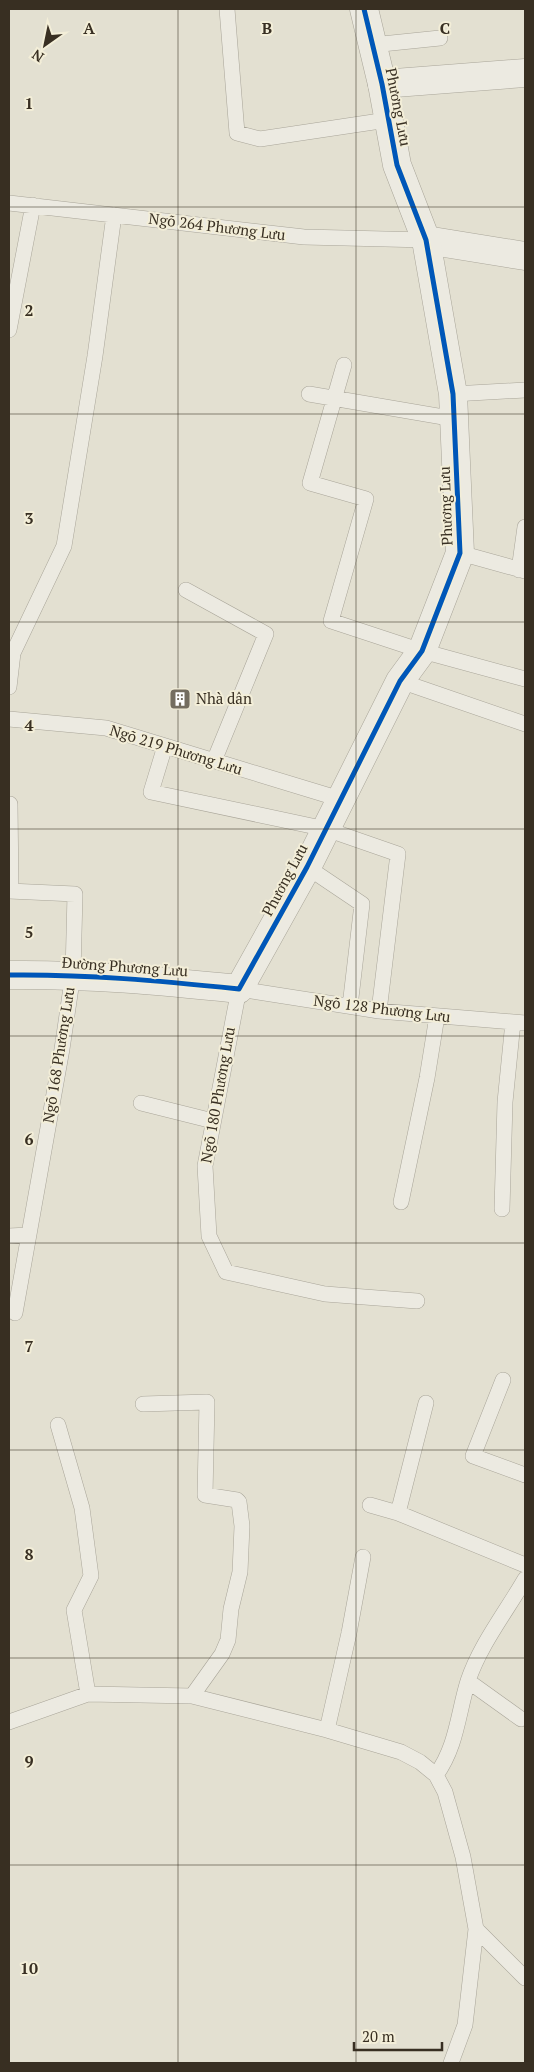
<svg xmlns="http://www.w3.org/2000/svg" width="534" height="2072" viewBox="0 0 534 2072" font-family="'PT Serif',serif">
  <style>
    .lines { fill: none; stroke-linecap: round; stroke-linejoin: round }
    .service-casing { stroke: #a9a599; stroke-width: 16 }
    .minor-casing { stroke: #a9a599; stroke-width: 29 }
    .tertiary-casing { stroke: #a9a599; stroke-width: 29 }
    .service { stroke: #eceae1; stroke-width: 15 }
    .minor { stroke: #eceae1; stroke-width: 28 }
    .tertiary { stroke: #eceae1; stroke-width: 28 }
    .cycleway-casing { stroke: #f3eed8; stroke-width: 8 }
    .cycleway { stroke: #0057b8; stroke-width: 5 }
    .grid { fill: none; stroke: #382f22; stroke-width: 1; stroke-opacity: 0.55 }
    .labels { text-anchor: middle; stroke-width: 4; stroke-linejoin: round; paint-order: stroke }
    .street-label { font-size: 15px; fill: #382f22; stroke: #f3eed8 }
    .poi-label { font-size: 15px; fill: #382f22; stroke: #f3eed8; text-anchor: start }
    .grid-label { font-size: 16px; text-anchor: middle; font-weight: bold; fill: #382f22; stroke: #f3eed8; stroke-width: 4; stroke-linejoin: round; paint-order: stroke }
  </style>
  <rect width="100%" height="100%" fill="#e3e0d1"/>
  <g class="lines">
    <g class="service-casing">
      <path id="service" d="M227,9L237,133L260,139L387,120
        M372,45L440,38
        M9,203L304,237L426,240
        M9,330L33,205
        M344,365L310,483L366,499L331,621L422,651L525,679
        M309,394L455,419
        M453,394L525,390
        M460,553L525,571
        M519,570L525,527
        M186,590L266,634L214,761
        M400,681L525,724
        M9,687L13,653L64,546L95,356L114,215
        M9,719L106,728L340,799
        M165,746L151,792L326,829L398,854L379,1011
        M10,804L11,891
        M307,867L362,904L350,1006
        M9,891L75,894L73,974L62,1049L15,1313
        M141,1103L213,1121
        M401,1202L427,1078L437,1016
        M502,1209L505,1102L513,1022
        M9,1236L29,1235
        M417,1301L325,1294L226,1272L209,1236L205,1166L239,989L379,1011L525,1023
        M503,1380L473,1456L525,1475
        M143,1404L207,1402L205,1495L237,1500L239,1502L242,1526L240,1572L231,1609L228,1640L222,1654L192,1696
        M58,1425L82,1508L91,1576L74,1610L88,1694
        M370,1505L398,1513L525,1565
        M398,1513L426,1403
        M468,1681L521,1719
        M9,1722L88,1694L192,1696L327,1730L401,1752L420,1762L436,1775L445,1792L463,1857L476,1929
        M327,1730L349,1633L363,1557
        M436,1775C457,1746 458,1713 468,1681C480,1645 506,1612 525,1579
        M451,2063L465,2025L476,1929L525,1978"/>
    </g>
    <g class="minor-casing">
      <path id="minor" d="M382,84L525,73
        M426,240L525,256"/>
    </g>
    <g class="tertiary-casing">
      <path id="tertiary" d="M9,975C87,974 161,981 239,989L307,867L400,681L422,651L460,553L453,394L426,240L397,165L382,84L364,9"/>
    </g>
    <use href="#service" class="service"/>
    <use href="#minor" class="minor"/>
    <use href="#tertiary" class="tertiary"/>
    <g class="cycleway-casing">
      <path id="cycleway" d="M9,975C87,974 161,981 239,989L307,867L400,681L422,651L460,553L453,394L426,240L397,165L382,84L364,9"/>
    </g>
    <use href="#cycleway" class="cycleway"/>
  </g>
  <path class="grid" d="M178,9V2063M356,9V2063M9,207H525M9,414H525M9,622H525M9,829H525M9,1036H525M9,1243H525M9,1450H525M9,1658H525M9,1865H525"/>
  <defs>
    <g id="building-square" transform="scale(1.125)"><rect x="-9" y="-9" width="18" height="18" rx="4" fill="#746d5f" stroke="#f3eed8"/><path d="M-4-6H4V6H1V3H-1V6H-4ZM-2.5-4.3h1.7v1.8h-1.7ZM.8-4.3h1.7v1.8H.8ZM-2.5-1h1.7V.8h-1.7ZM.8-1h1.7V.8H.8Z" fill="#fff"/></g>
  </defs>
  <g fill-rule="evenodd">
    <use href="#building-square" x="180" y="699"/>
  </g>
  <g class="labels">
    <g class="street-label">
      <text transform="translate(398 107) rotate(79)" y="5">Phương Lưu</text>
      <text transform="translate(217 227) rotate(7)" y="5">Ngõ 264 Phương Lưu</text>
      <text transform="translate(446 506) rotate(-92)" y="5">Phương Lưu</text>
      <text transform="translate(176 750) rotate(17)" y="5">Ngõ 219 Phương Lưu</text>
      <text transform="translate(285 880) rotate(-62)" y="5">Phương Lưu</text>
      <text transform="translate(125 967) rotate(4)" y="5">Đường Phương Lưu</text>
      <text transform="translate(382 1009) rotate(7)" y="5">Ngõ 128 Phương Lưu</text>
      <text transform="translate(59 1055) rotate(-81)" y="5">Ngõ 168 Phương Lưu</text>
      <text transform="translate(218 1095) rotate(-80)" y="5">Ngõ 180 Phương Lưu</text>
    </g>
    <g class="poi-label">
      <text x="196" y="704">Nhà dân</text>
    </g>
  </g>
  <g class="grid-label">
    <text x="89" y="34">A</text>
    <text x="267" y="34">B</text>
    <text x="445" y="34">C</text>
    <text x="29" y="109">1</text>
    <text x="29" y="316">2</text>
    <text x="29" y="524">3</text>
    <text x="29" y="731">4</text>
    <text x="29" y="938">5</text>
    <text x="29" y="1145">6</text>
    <text x="29" y="1352">7</text>
    <text x="29" y="1560">8</text>
    <text x="29" y="1767">9</text>
    <text x="29" y="1974">10</text>
  </g>
  <rect width="534" height="2072" fill="none" stroke="#382f22" stroke-width="20"/>
  <g transform="translate(45 45) rotate(213)" stroke="#f3eed8" stroke-width="4" paint-order="stroke">
  <path d="M0-4L9 19L0 12L-9 19Z" fill="#382f22"/>
  <text y="-8" font-size="14" font-weight="bold" text-anchor="middle" fill="#382f22">N</text>
  </g>
  <path d="M354 2042v8h88v-8" fill="none" stroke="#382f22" stroke-width="2.5"/>
  <text x="362" y="2042" font-size="15" fill="#382f22" stroke="#f3eed8" stroke-width="4" paint-order="stroke">20 m</text>
</svg>
